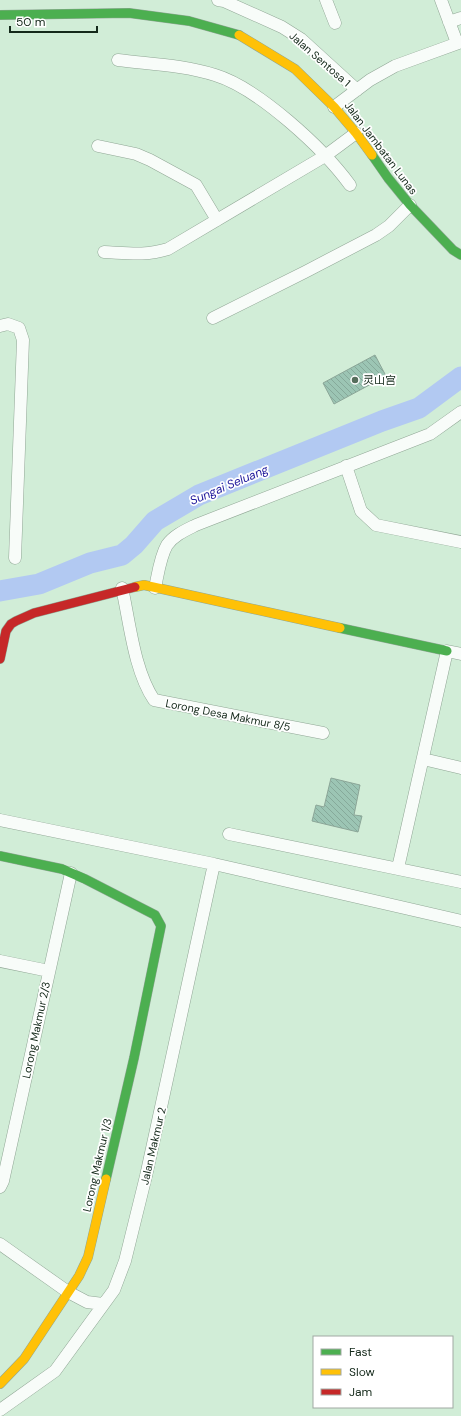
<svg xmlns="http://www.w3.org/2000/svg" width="461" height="1416" viewBox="0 0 461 1416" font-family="'DM Sans','Noto Sans SC',sans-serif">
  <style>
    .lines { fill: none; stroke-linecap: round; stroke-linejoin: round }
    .river { stroke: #b2c9f2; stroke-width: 21 }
    .building { fill: url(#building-back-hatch); stroke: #8ca698 }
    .street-casing { stroke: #90a695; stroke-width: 13 }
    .fast-casing { stroke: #90a695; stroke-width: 10 }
    .slow-casing { stroke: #90a695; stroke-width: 10 }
    .jam-casing { stroke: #90a695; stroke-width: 10 }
    .street { stroke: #f8fcf9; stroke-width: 12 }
    .fast { stroke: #4caf50; stroke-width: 9 }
    .slow { stroke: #ffc107; stroke-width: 9 }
    .jam { stroke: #c62828; stroke-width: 9 }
    .poi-dot { fill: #566e5c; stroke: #fff; stroke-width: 1.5 }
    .labels { text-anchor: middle; stroke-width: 3.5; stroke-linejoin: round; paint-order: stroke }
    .street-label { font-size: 11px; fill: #14291a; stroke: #fff }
    .poi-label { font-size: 11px; fill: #14291a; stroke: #fff; text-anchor: start }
    .water-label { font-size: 12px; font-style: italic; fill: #20199c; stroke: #fff }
  </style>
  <defs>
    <pattern id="building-back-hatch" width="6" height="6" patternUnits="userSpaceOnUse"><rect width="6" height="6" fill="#9cc5b4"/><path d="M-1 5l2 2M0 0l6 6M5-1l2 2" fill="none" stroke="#86a99a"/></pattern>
  </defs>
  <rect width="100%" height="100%" fill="#d1edd7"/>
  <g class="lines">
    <path class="river" d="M0,591L39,584L90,563L122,555L134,545L155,521L199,495L382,421L419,408L461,377"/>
  </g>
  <path class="building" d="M375,355L386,376L334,404L323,383Z
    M331,778L360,785L354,815L362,816L358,832L312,821L316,805L324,807Z"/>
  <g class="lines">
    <g class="street-casing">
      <path id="street" d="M218,0L224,1L282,27L301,39L357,90
        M326,0L335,23
        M441,0L457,43
        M449,22L461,18
        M118,60C150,64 184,65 215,75C258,88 323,148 350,185
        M334,107L370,80L395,66L461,42
        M98,146L136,154L150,160L196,185L217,220
        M104,252C127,253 146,256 168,249L325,156L356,133
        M213,318L305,272L376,235L389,226L410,205
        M0,326L8,324L19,328L23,340L15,558
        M346,466L361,511L376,525L461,542
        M122,588C130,624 134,670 154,700L323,733
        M155,588C158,574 160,557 167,545C174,535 186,530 196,525L430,434L461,412
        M423,759L461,768
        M0,820L214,864L461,921
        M229,834L461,882
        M398,868L447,651L461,654
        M0,961L49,971
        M0,1187L3,1181L71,873
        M0,1244L68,1292L87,1302L103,1304
        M0,1410L55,1371L114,1290L125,1261L146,1176L214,864"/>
    </g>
    <g class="fast-casing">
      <path id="fast" d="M0,15L129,13L189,21L239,35
        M372,155L388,178L410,205L453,250L461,255
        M340,628L447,651
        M0,856L62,869L85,879L155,915L161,926L134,1058L106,1179"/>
    </g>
    <g class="slow-casing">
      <path id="slow" d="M239,35L295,69L334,107L356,133L372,155
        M135,587L144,585L340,628
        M0,1384L24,1359L79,1276L88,1257L106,1179"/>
    </g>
    <g class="jam-casing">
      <path id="jam" d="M0,659L6,631L11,624L16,621L34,613L135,587"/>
    </g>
    <use href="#street" class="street"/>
    <use href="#fast" class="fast"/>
    <use href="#slow" class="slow"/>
    <use href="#jam" class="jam"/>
  </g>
  <circle class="poi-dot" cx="355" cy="380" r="4"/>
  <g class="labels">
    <g class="street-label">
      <text transform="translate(320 59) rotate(41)" y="4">Jalan Sentosa 1</text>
      <text transform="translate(381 148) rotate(53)" y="4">Jalan Jambatan Lunas</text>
      <text transform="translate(228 715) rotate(11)" y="4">Lorong Desa Makmur 8/5</text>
      <text transform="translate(36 1030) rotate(-78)" y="4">Lorong Makmur 2/3</text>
      <text transform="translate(153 1146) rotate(-77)" y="4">Jalan Makmur 2</text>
      <text transform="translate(97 1165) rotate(-77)" y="4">Lorong Makmur 1/3</text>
    </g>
    <g class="poi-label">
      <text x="363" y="384">灵山宫</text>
    </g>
    <g class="water-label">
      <text transform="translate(229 485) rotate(-23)" y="4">Sungai Seluang</text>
    </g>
  </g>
  <rect x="313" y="1336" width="140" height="72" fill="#ffffff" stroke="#a1a9a3"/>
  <rect x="321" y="1349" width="20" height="6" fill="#4caf50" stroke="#a1a9a3"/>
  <text x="349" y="1356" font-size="12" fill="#14291a">Fast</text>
  <rect x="321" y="1369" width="20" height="6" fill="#ffc107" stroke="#a1a9a3"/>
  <text x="349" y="1376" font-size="12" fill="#14291a">Slow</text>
  <rect x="321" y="1389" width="20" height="6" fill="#c62828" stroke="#a1a9a3"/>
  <text x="349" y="1396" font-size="12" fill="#14291a">Jam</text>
  <path d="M10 26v6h87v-6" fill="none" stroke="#14291a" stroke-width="2"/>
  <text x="16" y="26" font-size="12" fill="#14291a" stroke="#ffffff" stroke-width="3" paint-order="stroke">50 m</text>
</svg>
